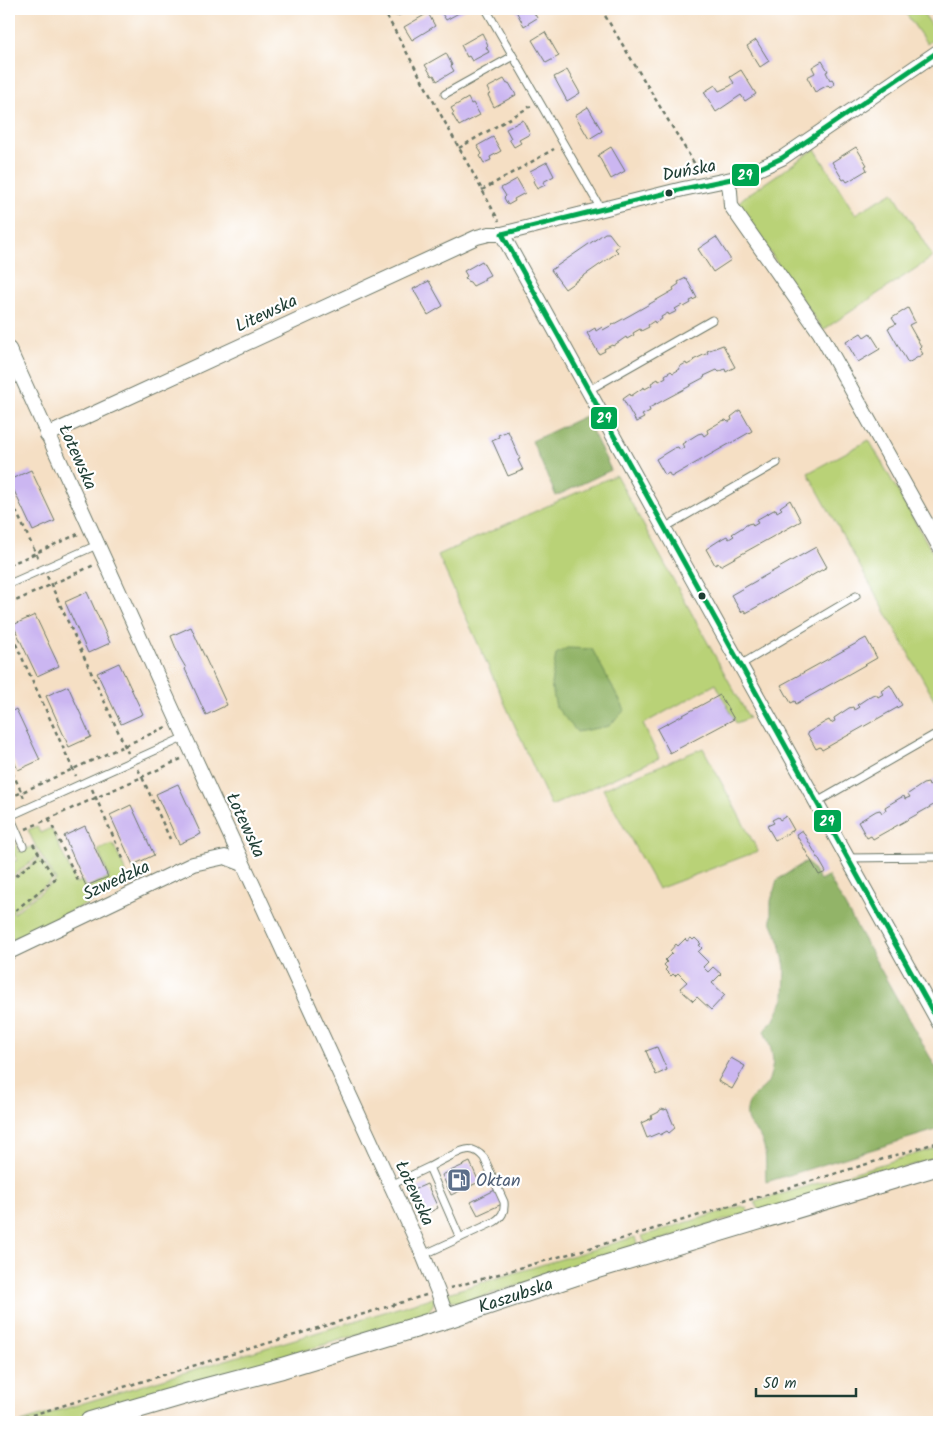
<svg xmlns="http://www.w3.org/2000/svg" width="948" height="1431" viewBox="0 0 948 1431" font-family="Kalam,sans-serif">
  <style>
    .green { fill: #b9d277; stroke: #6c8856 }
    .forest { fill: #92b468; stroke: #58784e }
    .building { fill: #cbb6f1 }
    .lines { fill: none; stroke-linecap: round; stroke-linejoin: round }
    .lane-casing { stroke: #6a7666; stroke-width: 9 }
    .street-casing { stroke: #6a7666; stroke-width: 16 }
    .secondary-casing { stroke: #6a7666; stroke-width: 22 }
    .path { stroke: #6a7666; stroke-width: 2.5; stroke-dasharray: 4 4; stroke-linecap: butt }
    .lane { stroke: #fff; stroke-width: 7 }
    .street { stroke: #fff; stroke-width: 14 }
    .secondary { stroke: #fff; stroke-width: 20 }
    .bus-1-casing { stroke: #fff; stroke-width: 9 }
    .bus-1 { stroke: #00a651; stroke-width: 5 }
    .bus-dot { fill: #1f3d34; stroke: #fff; stroke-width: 2 }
    .labels { text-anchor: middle; stroke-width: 4.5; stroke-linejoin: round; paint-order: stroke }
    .street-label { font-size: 18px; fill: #1f3d34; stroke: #fff }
    .service-label { font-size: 18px; fill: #4e5e75; stroke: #fff; text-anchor: start }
    .line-badge { stroke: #fff; stroke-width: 2 }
    .badge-label { font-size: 14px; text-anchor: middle; font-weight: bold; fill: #fff }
  </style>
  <rect width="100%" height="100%" fill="#fff"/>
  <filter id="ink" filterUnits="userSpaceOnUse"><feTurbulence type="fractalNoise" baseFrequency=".02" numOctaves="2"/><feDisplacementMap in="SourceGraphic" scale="10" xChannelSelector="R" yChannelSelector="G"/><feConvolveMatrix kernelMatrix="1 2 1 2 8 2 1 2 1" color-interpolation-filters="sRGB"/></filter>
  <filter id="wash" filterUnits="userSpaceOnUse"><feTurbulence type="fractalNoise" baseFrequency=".0096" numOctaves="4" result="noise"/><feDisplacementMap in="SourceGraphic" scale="20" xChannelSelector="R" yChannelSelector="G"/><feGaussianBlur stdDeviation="1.12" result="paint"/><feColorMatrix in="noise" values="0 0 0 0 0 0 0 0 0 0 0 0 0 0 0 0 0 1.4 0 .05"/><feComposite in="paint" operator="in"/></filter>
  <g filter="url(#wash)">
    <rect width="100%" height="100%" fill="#f5dfc4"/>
    <path class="green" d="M903,9H920L939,35L927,44Z
      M815,149L855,214L893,192L933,257L823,330L739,207L740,201L743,198Z
      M869,440L939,564V708L808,473Z
      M616,475L749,718L736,723L716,684L643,724L659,758L551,806L438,555Z
      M703,748L758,851L658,889L603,789Z
      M37,826L40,833L51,828L76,883L82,881L86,888L109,877L98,850L113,844L131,883L9,941V910L14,913L56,880L35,845L28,830Z
      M14,841L19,852L33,846L39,856L9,879V864L17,860L9,843Z
      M40,858L54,879L13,911L9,908V882Z
      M939,1147V1157L764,1210L758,1209L755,1202Z
      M741,1206L747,1208L748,1213L648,1244L644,1241L642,1236Z
      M635,1237L637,1244L636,1247L608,1258L461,1303C453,1302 450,1300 444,1294Z
      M434,1297C435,1306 429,1310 423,1315L68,1422H21Z"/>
    <path class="forest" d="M585,416L611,470L556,496L532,441Z
      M567,648L592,649L625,710L609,726L577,732L556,707L551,684L556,654Z
      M807,861L820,880L828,876L939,1073V1129L766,1182C765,1167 768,1150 760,1137C753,1126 745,1125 747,1110C748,1099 758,1093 765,1086C768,1083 769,1080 770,1076C776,1058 771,1048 764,1031L774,1020L784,999L785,967L780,943L771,921V901L777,880Z"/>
    <g id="blocks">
      <path class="building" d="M439,9H466L446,20Z
        M515,9H532L537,18L524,26Z
        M428,13L435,26L412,40L404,27Z
        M545,32L559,56L546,63L532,40Z
        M482,33L488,45L486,47L489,52L472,61L469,56L467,57L461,45Z
        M756,40L769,61L760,67L747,46Z
        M446,53L452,65L451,66L454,71L437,81L434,75L432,76L425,65Z
        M822,61L828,71L826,72L830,80L832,79L835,84L830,87L828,85L815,92L807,77L815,73L812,67Z
        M567,70L580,93L567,101L554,77Z
        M741,70L756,94L745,101L741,95L716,112L704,92L715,85L719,91L730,86L734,83L730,77Z
        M504,79L507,84L509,83L516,95L494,107L488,95L490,94L487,88Z
        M468,98L471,104L473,103L480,115L459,126L452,114L454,113L451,108Z
        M588,107L602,131L589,139L575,115Z
        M523,120L530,134L519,140L521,143L514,147L509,139L511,138L506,129Z
        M493,137L501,151L490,157L491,160L484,163L480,156L482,154L477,146Z
        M611,147L625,171L611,179L598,155Z
        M856,147L867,165L865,166L867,170L847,182L845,179L843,180L832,162Z
        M547,162L554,176L543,182L545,185L537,189L533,181L535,180L530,171Z
        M517,179L525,193L514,199L515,201L508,205L504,198L506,196L501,188Z
        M605,233H609L619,246L615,249L618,252L565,289L551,270Z
        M716,237L731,260L713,272L698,249Z
        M482,261L490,275L484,278L485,280L473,286L470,282L467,281L465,278L467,276L464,271Z
        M686,278L697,298L690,301L691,303L684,307L682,305L675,309L677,311L669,315L668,313L661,317L662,319L655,323L654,321L648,325L649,327L641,331L640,329L633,333L634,335L627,339L626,337L613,346L612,345L604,349L605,351L599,354L587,333L595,328L596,331L602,327L603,330L632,314L674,290L673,288L679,284L678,282Z
        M429,281L443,306L428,315L413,289Z
        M908,308L915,322L909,325L921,346L919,348L923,354L908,363L888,328L896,324L892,318Z
        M861,333L864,337L870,333L880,349L858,362L846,342Z
        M723,345L735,367L726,372L725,369L719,372L717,370L704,376L705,377L690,385V386L649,408L650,411L642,415L644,418L636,422L623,399L630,394L631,396L644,387L645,389L652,385L651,383L658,379L659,381L666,377L665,375L671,371L673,373L680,369L679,367L686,363L687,365L694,361L693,360L708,353L707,351Z
        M740,410L752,431L671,477L669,473L665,475L656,459L674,448L678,447L680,450L684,447L682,444L698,434L702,433L704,436L708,433L707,430L722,421L726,420L728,422L732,420L731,417Z
        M508,431L520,459L518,460L523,470L508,476L492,440L499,437L498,435Z
        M31,470L55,521L33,531L9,480Z
        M790,500L801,521L720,566L718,563L715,565L706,549L723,538L727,536L729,539L734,536L732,534L748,524L752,523L753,526L758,523L756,520L772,511L776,509L777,512L782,509L780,507Z
        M816,547L827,567L746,613L744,610L741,612L731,595Z
        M87,592L110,643L88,653L65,602Z
        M35,615L59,666L37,676L13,625Z
        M191,627L227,705L206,715L185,669L186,668L179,656L171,636Z
        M866,638L877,658L796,704L795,701L791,703L781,685Z
        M119,663L143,714L121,724L97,673Z
        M890,685L902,705L822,750L820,747L816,749L807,733L825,722L829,720L831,723L835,721L834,718L849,708L853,707L854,710L859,707L857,705L872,695L876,694L878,697L883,694L881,691Z
        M68,686L91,737L69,747L46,696Z
        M720,695L734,719L670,753L657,729Z
        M16,709L40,760L18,770L9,750V713Z
        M939,776V802L873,839L871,836L867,838L858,822L876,811L880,810L882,813L886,810L885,807L900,798L904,796L905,799L910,797L908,794L923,784L928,783L929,786L934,783L932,780Z
        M178,784L201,834L179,844L156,794Z
        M131,805L154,855L133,865L110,815Z
        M786,816L794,830L775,840L767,826L774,823L772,820L778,817L780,820Z
        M85,826L108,877L86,886L64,836Z
        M802,830L826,872L819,875L796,834Z
        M691,938L693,940L695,938L701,944L699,945L702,948L698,952L708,962L703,967L708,972L713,967L721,974L712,983L725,995L711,1010L697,997L693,1001L683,992L680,988L687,982L678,973L675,976L673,974L671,976L665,970L667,968L664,965L667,962L665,960L672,953L670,951L676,944L678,946L685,939L687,941Z
        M657,1047L667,1070L656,1075L646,1051Z
        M731,1058L745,1066L732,1089L718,1081Z
        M662,1109L664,1110L667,1109L675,1128L669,1133L667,1131L660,1135L659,1133L647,1138L641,1123L652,1118L651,1116L659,1112V1111Z
        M470,1162L479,1182L451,1195L442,1175Z
        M427,1184L438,1208L424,1215L413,1190Z
        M495,1190L502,1204L478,1215L471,1202Z"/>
    </g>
  </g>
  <g filter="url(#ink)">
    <use href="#blocks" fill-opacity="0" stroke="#6a7666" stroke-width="1"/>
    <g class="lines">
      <g class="lane-casing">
        <path id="lane" d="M486,9L601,209
          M397,12L403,9
          M445,94L513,56
          M589,390L712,320
          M664,528L777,463
          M9,584L97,545
          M740,665L856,596
          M817,802L934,735
          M9,814L23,846
          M10,816L185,737
          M848,858L939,857
          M391,1185L429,1167
          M423,1255L494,1222C502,1217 505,1212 504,1202L484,1158C480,1153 473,1148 466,1150C458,1151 437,1163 429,1167L460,1238"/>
      </g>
      <g class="street-casing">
        <path id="street" d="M728,181L730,191L731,206L820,333L939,546
          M502,234L664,528L939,1023
          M9,349L185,737L423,1255L438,1292L447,1318
          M47,435L477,237L489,234H502L683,189L741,177L782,158L939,51
          M9,952L193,864L225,857L243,864"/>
      </g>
      <g class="secondary-casing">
        <g id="secondary">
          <path id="s1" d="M90,1422L196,1391L282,1368L447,1318L594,1269L939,1165"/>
        </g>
      </g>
      <path class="path" d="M383,9L499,221
        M601,9L694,163L696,174
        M459,148L531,106
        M482,190L554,149
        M9,496L39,560
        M9,565L78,534
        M47,576L128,753
        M9,604L94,565
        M9,629L76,776
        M9,765L25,800
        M138,769L142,777L181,759
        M92,789L124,861
        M9,798L166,727
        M49,819L78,881
        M26,829L142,777L170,839
        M9,881L40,856
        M9,909L13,912L55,879L33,844
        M450,1288L621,1239L939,1142
        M9,1422L426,1295"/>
      <use href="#lane" class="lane"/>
      <use href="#street" class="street"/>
      <use href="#secondary" class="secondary"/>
      <g class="bus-1-casing">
        <path id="bus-1" d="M939,51L782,158L741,177L683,189L502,234L939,1023"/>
      </g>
      <use href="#bus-1" class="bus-1"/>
    </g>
  </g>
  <defs>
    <g id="fuel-square" transform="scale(1.25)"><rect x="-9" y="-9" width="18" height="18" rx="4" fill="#5c6f8a" stroke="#fff"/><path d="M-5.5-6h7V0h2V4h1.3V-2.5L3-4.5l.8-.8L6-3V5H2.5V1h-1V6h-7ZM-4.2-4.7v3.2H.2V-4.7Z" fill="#fff"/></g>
  </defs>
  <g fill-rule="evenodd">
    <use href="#fuel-square" x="459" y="1180"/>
  </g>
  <g class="bus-dot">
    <circle cx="669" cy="193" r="4.5"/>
    <circle cx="702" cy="596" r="4.5"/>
  </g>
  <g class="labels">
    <g class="street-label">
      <text transform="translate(689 170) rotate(-11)" y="6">Duńska</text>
      <text transform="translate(266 313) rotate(-25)" y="6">Litewska</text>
      <text transform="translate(78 457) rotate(66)" y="6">Łotewska</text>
      <text transform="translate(246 825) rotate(65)" y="6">Łotewska</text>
      <text transform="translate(116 880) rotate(-25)" y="6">Szwedzka</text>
      <text transform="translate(415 1193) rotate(65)" y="6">Łotewska</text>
      <text dy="6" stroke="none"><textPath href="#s1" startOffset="444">Kaszubska</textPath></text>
    </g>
    <g class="service-label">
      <text x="476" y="1186">Oktan</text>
    </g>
  </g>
  <g class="line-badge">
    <rect x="731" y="163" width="29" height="24" rx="5" fill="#00a651"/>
    <rect x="590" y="406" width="28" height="24" rx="5" fill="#00a651"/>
    <rect x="813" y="809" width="29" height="24" rx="5" fill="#00a651"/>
  </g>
  <g class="badge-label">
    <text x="745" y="180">29</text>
    <text x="604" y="423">29</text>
    <text x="827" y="826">29</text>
  </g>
  <rect width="948" height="1431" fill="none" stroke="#fff" stroke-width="30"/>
  <path d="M756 1388v8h100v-8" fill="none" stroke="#1f3d34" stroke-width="2.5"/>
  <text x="763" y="1388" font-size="15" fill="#1f3d34" stroke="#ffffff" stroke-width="4" paint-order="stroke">50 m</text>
</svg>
